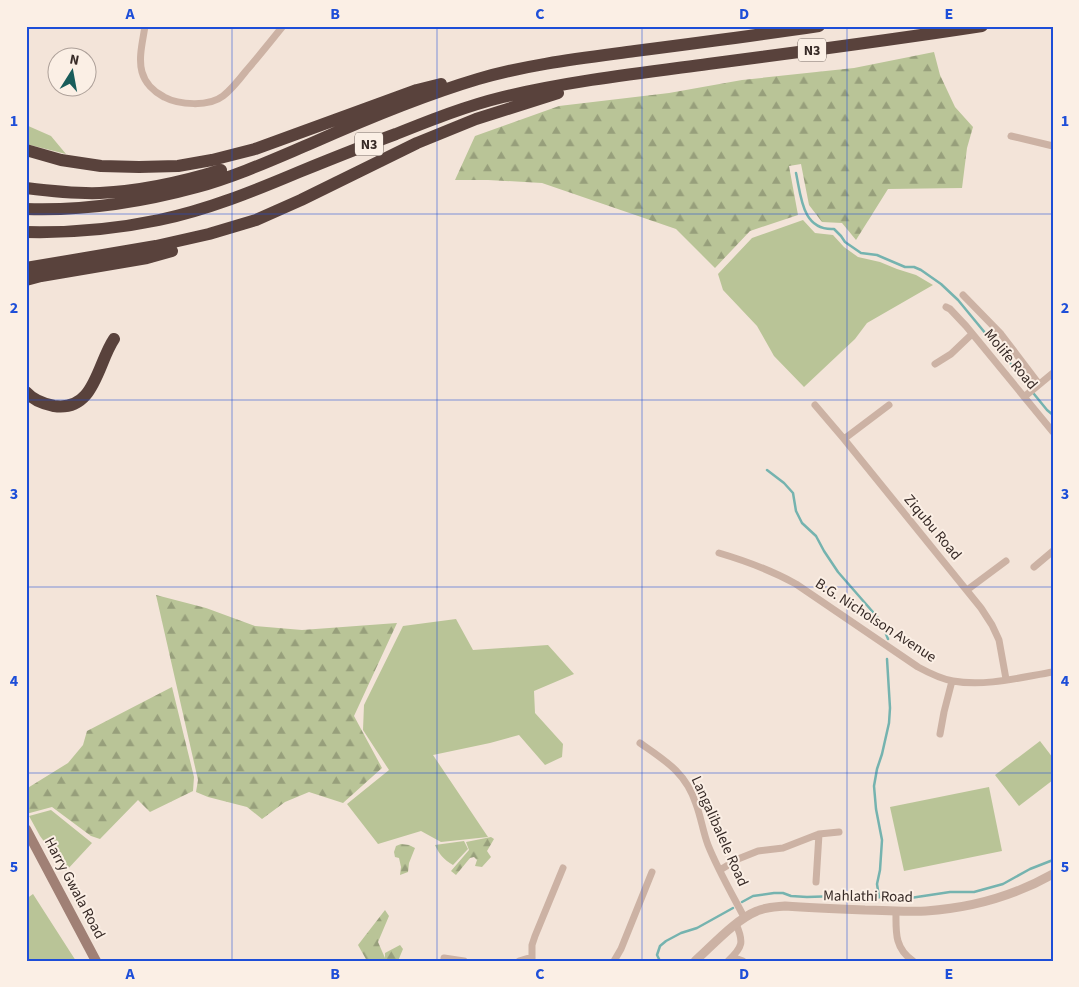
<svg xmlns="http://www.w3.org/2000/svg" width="1079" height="987" viewBox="0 0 1079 987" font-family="'Source Sans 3',sans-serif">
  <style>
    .grass { fill: #b9c497 }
    .forest { fill: url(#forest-firs) }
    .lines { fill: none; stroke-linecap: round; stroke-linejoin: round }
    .stream { stroke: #75b3af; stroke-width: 2.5 }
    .minor { stroke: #ccb2a4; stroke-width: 7 }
    .tertiary { stroke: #ccb2a4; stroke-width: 9 }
    .secondary { stroke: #a08075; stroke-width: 10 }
    .motorway { stroke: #59423c; stroke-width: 12 }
    .grid { fill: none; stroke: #1d4ed8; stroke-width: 1; stroke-opacity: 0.55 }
    .labels { text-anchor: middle; stroke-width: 4; stroke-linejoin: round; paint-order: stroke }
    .shield { fill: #fbefe5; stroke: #72655f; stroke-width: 1 }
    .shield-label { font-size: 14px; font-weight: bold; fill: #372a26 }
    .street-label { font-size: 15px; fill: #372a26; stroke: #fbefe5 }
    .neatline { fill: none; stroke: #1d4ed8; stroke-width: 2 }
    .grid-label { font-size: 16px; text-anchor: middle; font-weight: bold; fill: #1d4ed8 }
  </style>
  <defs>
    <pattern id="forest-firs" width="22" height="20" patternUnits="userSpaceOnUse" patternTransform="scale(1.25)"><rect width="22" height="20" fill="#b9c497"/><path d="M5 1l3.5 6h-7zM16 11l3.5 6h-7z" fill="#979f7b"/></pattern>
  </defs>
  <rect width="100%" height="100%" fill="#f3e4d9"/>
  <path class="grass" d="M26,125L51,136L66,154L26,144Z
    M803,220L815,233L833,235L844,247L858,257L880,262L897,269L916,275L933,285L867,323L855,339L804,387L774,356L757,326L723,290L718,274L752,238Z
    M456,619L473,650L548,645L574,674L534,691L535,713L563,744L562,757L545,765L519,735L490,743L433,755L488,837L441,842L421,831L378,844L347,804L389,770L363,730L364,705L403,626Z
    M1040,741L1053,758V780L1019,806L995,775Z
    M989,787L1002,851L904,871L890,807Z
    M51,810L92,843L66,871L40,836L29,816Z
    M464,841L468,849L453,865C444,860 439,854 435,845Z
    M33,894L76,961H26V899Z"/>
  <path class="forest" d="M934,52L940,75L955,107L973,127L967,148L962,188L888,189L856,240L842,223L822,222L809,205L801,164L789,166L798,215L750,231L715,268L676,229L542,183L488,180H455L475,136L559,106L669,93L742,80L854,68Z
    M156,595L206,608L255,626L302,630L397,623L354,716L382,768L343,803L309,792L285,802L262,819L247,807L208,797L196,792L198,780Z
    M172,687L194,777L193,791L150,812L138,800L100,839L91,836L52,807L26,814V789L68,763L83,745L87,731Z
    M491,837L494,839L487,851L491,857L482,867L475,866L477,860L474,857L470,858L456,875L451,871L469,850L466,842Z
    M401,844L409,845L415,848L409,863L408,872L400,875L401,867L399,858L395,857L394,852L396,846Z
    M385,910L389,916L378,942L385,958V953L400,945L403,949L398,961H367L358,945Z"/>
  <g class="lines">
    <path class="stream" d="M796,173C801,196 802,231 834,229L841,236L845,242L861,253L877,255L905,267H914L921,270L941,284L958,300L986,334L998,346L1021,378L1047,410L1053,415
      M767,470L784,483L793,493L796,511L802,523L816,536L824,551L838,572L879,619L884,629L888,639
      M879,897L877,884L880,870L882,840L876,809L874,786L877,769L882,754L889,723L890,708L887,659
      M742,902L753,896L774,893H783L791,896L807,897L838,896L855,898L874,899L879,897L897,900L950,892H974L1003,884L1030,869L1053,860
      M660,961L657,955L660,946L666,941L681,933L697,928L733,908"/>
    <path class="minor" d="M145,26C143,40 138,58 142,72C145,83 154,92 164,97C179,105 209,107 223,96C232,89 239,80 246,71C259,56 271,41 283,26
      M1011,136L1053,146
      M963,295L1001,334L1039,384
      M946,307L950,309L966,326L1053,432
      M935,364L951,354L972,334
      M1024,397L1053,373
      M815,405L844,439L981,608L992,625L999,640L1006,679
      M844,439L889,405
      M719,553C746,561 771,570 796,584L918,667C929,673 941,679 953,681C985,687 1022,677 1053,672
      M1034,567L1053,551
      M967,590L1006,561
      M940,734L944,712L952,681
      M640,743C666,761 686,773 696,804C701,817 703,832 708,845C718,870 732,894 744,917
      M720,870L738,859L758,851L783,848L819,834L839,832
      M816,882L819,834
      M896,911C896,931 894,948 913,961
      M732,957L743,961
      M444,958L464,961
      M519,961L532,957
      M532,961V945L535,936L563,868
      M614,961L621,949L652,872
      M728,961C743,947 744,942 736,924"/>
    <path class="tertiary" d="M695,961C713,945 735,920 757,911C766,907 776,907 785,906C812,908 838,909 865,910C885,910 906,912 926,911C971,908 1014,896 1053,874"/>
    <path class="secondary" d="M26,829L96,961"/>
    <path class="motorway" d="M26,150L61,160L101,166L139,167L178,166L212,160L255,149L417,90L441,84
      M26,188C50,191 75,194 100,193C141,191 182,182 221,170
      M26,209C84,211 142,202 197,187C237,176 274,159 312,143C366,119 421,96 478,79C529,64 583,58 635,51C697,43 758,35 819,26
      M26,232C70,233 116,229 159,220C207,210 254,191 299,172C331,159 363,146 396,134C431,120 466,106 503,97C570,81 640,73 708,64C800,52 891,40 982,26
      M26,268L156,246L209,234L256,220L301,200L417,143L476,119L558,93
      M26,280L41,276L147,258L172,251
      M26,392C33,400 44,404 54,406C95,412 97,364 114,339"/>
  </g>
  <path class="grid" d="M232,26V961M437,26V961M642,26V961M847,26V961M26,214H1053M26,400H1053M26,587H1053M26,773H1053"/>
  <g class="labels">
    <g class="shield">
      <rect x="798" y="38.5" width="28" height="23" rx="4"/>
      <rect x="355" y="132.5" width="28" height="23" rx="4"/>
    </g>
    <g class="shield-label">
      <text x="812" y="55">N3</text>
      <text x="369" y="149">N3</text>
    </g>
    <g class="street-label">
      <text transform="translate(1011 359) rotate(50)" y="5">Molife Road</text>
      <text transform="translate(933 527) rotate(50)" y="5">Ziqubu Road</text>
      <text transform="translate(876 620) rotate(33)" y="5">B.G. Nicholson Avenue</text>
      <text transform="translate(720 831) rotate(66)" y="5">Langalibalele Road</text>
      <text transform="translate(75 888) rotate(62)" y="5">Harry Gwala Road</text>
      <text transform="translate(868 896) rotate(1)" y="5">Mahlathi Road</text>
    </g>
  </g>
  <rect width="1079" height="987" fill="none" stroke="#fbefe5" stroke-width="55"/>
  <g transform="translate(72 72) rotate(11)"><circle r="24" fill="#fbefe5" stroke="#ada099"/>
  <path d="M0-4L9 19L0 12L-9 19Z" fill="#185c5a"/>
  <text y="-8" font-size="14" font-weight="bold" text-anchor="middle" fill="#372a26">N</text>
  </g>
  <rect x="28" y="28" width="1024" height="932" class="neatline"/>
  <g class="grid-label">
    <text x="130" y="19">A</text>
    <text x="335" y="19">B</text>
    <text x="540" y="19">C</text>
    <text x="744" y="19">D</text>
    <text x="949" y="19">E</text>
    <text x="14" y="126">1</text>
    <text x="1065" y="126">1</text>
    <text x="14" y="313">2</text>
    <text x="1065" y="313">2</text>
    <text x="14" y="499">3</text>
    <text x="1065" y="499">3</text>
    <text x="14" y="686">4</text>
    <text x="1065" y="686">4</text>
    <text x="14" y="872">5</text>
    <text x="1065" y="872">5</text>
    <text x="130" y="979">A</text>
    <text x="335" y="979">B</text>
    <text x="540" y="979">C</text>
    <text x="744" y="979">D</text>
    <text x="949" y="979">E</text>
  </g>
</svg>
